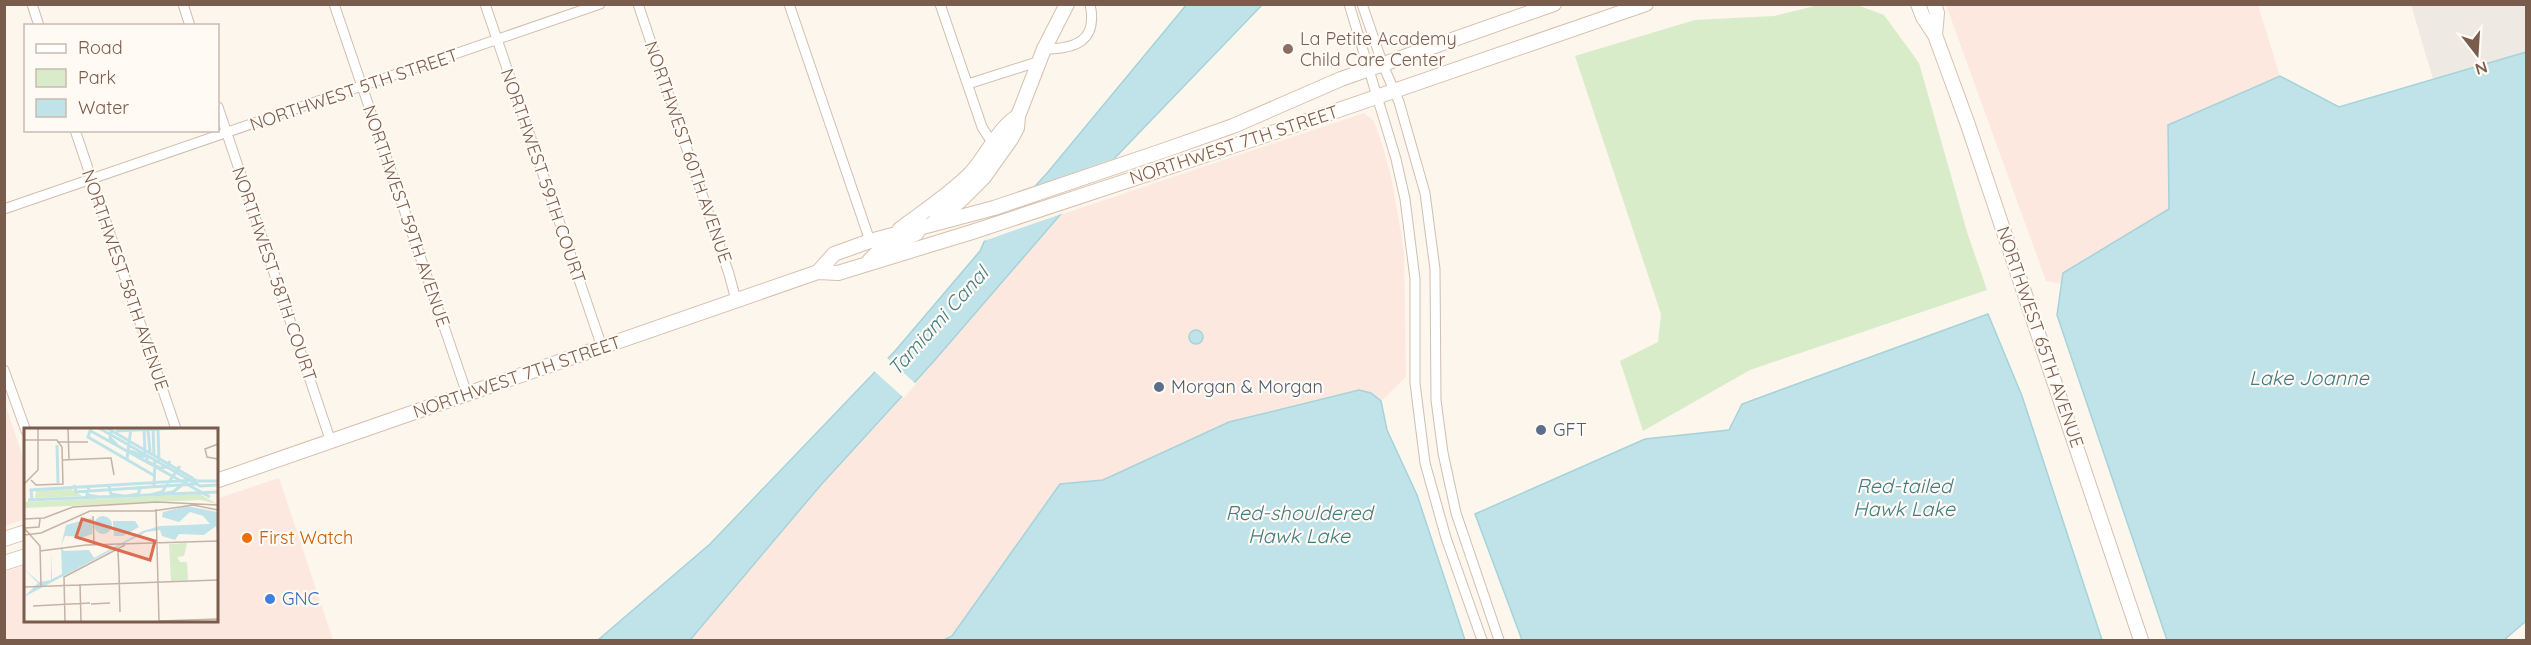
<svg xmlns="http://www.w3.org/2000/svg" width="2531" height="645" viewBox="0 0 2531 645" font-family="Quicksand,sans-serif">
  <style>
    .commercial { fill: #fde8e0 }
    .industrial { fill: #efe9e4 }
    .green { fill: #d8ecc9 }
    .water { fill: #bfe3e8; stroke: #a5d3da; stroke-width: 1.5 }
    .pier { fill: #fdf6ec }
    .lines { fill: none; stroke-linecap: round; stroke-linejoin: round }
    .street-casing { stroke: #d1beb0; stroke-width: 11 }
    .secondary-casing { stroke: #d6c0b0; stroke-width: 16 }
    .street { stroke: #fff; stroke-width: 9 }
    .secondary { stroke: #fff; stroke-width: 14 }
    .education-dot { fill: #8d6e63; stroke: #fffaf3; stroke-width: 2 }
    .service-dot { fill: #5c6f8a; stroke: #fffaf3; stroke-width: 2 }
    .food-dot { fill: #e8710a; stroke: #fffaf3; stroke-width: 2 }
    .shop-dot { fill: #3f7fe0; stroke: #fffaf3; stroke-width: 2 }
    .labels { text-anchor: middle; stroke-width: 4.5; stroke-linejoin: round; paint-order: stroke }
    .education-label { font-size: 18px; fill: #785e54; stroke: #fffaf3; text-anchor: start }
    .street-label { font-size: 18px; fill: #7a5c4d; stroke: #fffaf3 }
    .service-label { font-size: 18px; fill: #4e5e75; stroke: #fffaf3; text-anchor: start }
    .food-label { font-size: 18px; fill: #c56008; stroke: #fffaf3; text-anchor: start }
    .shop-label { font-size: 18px; fill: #366cbe; stroke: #fffaf3; text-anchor: start }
    .water-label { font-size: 20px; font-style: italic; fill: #437c86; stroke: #fffaf3 }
    .inset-river { fill: none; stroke: #bfe3e8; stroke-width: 3 }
    .inset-road { fill: none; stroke: #c5b3a7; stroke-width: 1.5 }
    .view { fill: #dc6d51; fill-opacity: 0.15; stroke: #dc6d51; stroke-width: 3 }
    .inset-edge { fill: none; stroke: #7a5c4d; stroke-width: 3 }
  </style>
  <rect width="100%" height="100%" fill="#fdf6ec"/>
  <path class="commercial" d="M1946,5H2258L2280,76L2168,125L2169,209L2063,273L2062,284L2046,281Z
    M1364,113L1374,121L1384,150L1392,181L1404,251L1406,377L1381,401L1371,393L1229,422L1103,480L1060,484L952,636L944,640H690L820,486L934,361L1060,215Z
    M5,404L26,466L25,519L5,526Z
    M279,478L333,640H5V572L25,565L26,620H216V499Z"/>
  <path class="industrial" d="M2411,5H2526V52L2433,79Z"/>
  <path class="green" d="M1823,4L1857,5L1884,15L1919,63L1967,232L1987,290L1750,370L1643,431L1620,361L1658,342L1661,314L1575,56L1695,20L1774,16Z"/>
  <path class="water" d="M1187,4L1262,5L1060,215L934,361L820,486L690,640H598L710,544L895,351L980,251L984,242L1048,172Z
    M2526,52V621L2504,640H2167L2057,315L2063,273L2169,209L2168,125L2280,76L2339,107Z
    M1988,314L2022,396L2102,640H1522L1475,514L1645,439L1729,430L1742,404Z
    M1189 337a7 7 0 1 1 14 0a7 7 0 1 1-14 0Z
    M1359,390L1371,393L1381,401L1387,430L1417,495L1465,640H944L952,636L1060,484L1103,480L1229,422Z"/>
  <path class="pier" d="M1119,157L1067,212L984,241L1029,188Z
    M886,357L916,384L904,398L873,370Z"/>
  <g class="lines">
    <g class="street-casing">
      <path id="street" d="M32,4L39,26
        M183,4L190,26
        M334,4L467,394
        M485,4L602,347
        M638,4L729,274L736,300
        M789,4L870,241
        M940,4L982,127L993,144
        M1349,4L1396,159L1405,199L1415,279V383L1425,463L1446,538L1482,640
        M1362,4L1383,65L1399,102L1425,193L1435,269L1436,400L1443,453L1456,513L1499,640
        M1044,49C1076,49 1098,41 1090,4
        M968,84L1040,61
        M218,107L331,442
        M75,130L176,429
        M4,209L600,4
        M4,370L26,431"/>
    </g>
    <g class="secondary-casing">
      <path id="secondary" d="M1918,4L1923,17L1935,35L1968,125L2141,640
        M1934,4L1937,13L1935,35
        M935,221L961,200L984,177L1011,139L1017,128L1018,116L1044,49L1067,4
        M900,229C924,211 949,195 970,174C988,155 997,129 1018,116
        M869,261L878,252L917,233
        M818,272L834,254L870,241L994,208L1168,149L1233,126L1341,79L1554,4
        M216,481L818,272L838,273L972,232L1269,134L1646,4
        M4,539L26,532
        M4,563L26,556"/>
    </g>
    <use href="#street" class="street"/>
    <use href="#secondary" class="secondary"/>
  </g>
  <circle class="education-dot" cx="1288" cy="49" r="6"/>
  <g class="service-dot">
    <circle cx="1159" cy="387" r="6"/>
    <circle cx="1541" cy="430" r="6"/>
  </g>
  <circle class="food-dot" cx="247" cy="538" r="6"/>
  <circle class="shop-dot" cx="270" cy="599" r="6"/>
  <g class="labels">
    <g class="education-label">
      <text x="1300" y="45">La Petite Academy<tspan x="1300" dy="21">Child Care Center</tspan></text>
    </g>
    <g class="street-label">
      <text transform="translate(354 90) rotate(-19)" y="6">NORTHWEST 5TH STREET</text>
      <text transform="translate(1234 145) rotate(-18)" y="6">NORTHWEST 7TH STREET</text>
      <text transform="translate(688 152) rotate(71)" y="6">NORTHWEST 60TH AVENUE</text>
      <text transform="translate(543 176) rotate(71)" y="6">NORTHWEST 59TH COURT</text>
      <text transform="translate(406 216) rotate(71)" y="6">NORTHWEST 59TH AVENUE</text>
      <text transform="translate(274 274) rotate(71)" y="6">NORTHWEST 58TH COURT</text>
      <text transform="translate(125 280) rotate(71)" y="6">NORTHWEST 58TH AVENUE</text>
      <text transform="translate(2040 337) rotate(71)" y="6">NORTHWEST 65TH AVENUE</text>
      <text transform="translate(517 377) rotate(-19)" y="6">NORTHWEST 7TH STREET</text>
    </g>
    <g class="service-label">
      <text x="1171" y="393">Morgan &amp; Morgan</text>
      <text x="1553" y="436">GFT</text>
    </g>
    <g class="food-label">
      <text x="259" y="544">First Watch</text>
    </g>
    <g class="shop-label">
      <text x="282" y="605">GNC</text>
    </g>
    <g class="water-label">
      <text transform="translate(938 321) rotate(-48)" y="7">Tamiami Canal</text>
      <text x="2309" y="385">Lake Joanne</text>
      <text x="1904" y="493">Red-tailed<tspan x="1904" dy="23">Hawk Lake</tspan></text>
      <text x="1299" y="520">Red-shouldered<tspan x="1299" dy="23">Hawk Lake</tspan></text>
    </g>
  </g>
  <g transform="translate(24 428)">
    <rect width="194" height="194" fill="#fdf6ec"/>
    <path d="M47,61L58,68L11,70L12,63ZM176,66L193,76L177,72L0,80V74ZM163,115L160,128L153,129L156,134H163L164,152L147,153L145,116Z" fill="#d8ecc9"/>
    <path d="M163,78L193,84V105L192,98L180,107L155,106L151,112L138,108L136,102L122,104L0,169L14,155L0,141L15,154L27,152V124L28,151L38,146L37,119L40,123L65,122L70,130L119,103L136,98L186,96L179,88L166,84L155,94L138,89L139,84ZM70 97a9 9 0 1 1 18 0a9 9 0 1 1-18 0ZM68,90V106L60,109L41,108L37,118L42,97ZM89,93H111L115,99L99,108H90Z" fill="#bfe3e8"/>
    <path class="inset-river" d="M67,0L64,9L131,48M75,0L176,58L194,57M83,0L170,51M88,0L86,10L94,18M120,0L121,25M129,0L130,27M134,1L135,33M65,2L186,69M124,2L126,24M92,3L154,0M33,17L34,55M104,22L121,29M123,28V33L136,40L143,39L146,33M103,31L107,0M174,53H194M50,57L52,64L171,56M85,58L87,66L99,68M130,59L131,31M65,60L63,67L75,69M137,66L149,64L167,50M126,67L138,64L156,38M103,68L114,66L117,59M4,72L194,64M8,72L7,62L172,52L173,57"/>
    <path class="inset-road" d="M44,0L45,32M0,12H33L38,19L39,56L12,57L7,52M33,14H64M194,16L181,21L183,29L194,31M38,32L87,30L90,47M0,56L14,42V0M133,74L194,77M132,81L135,193M69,88L70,116M0,91L20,90L49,79L133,74M0,100L16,118L17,158M1,100L15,99L16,91M0,107L17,105L66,83H129L169,77L194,82M16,123L62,117L194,113M94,123L95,145M95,144L96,184M56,156L57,193M0,159L194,152M47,176L66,175M67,176L86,175M9,178L47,176M41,193L40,149L101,117M135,193L194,191"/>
    <path class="view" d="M58,91L131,113L126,132L52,109Z"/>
    <rect width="194" height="194" class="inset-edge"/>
  </g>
  <rect width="2531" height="645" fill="none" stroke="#7a5c4d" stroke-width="12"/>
  <rect x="24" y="24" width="195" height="108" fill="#fffaf3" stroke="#cabbb1" stroke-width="1.5"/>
  <rect x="36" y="44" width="30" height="9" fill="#ffffff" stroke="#cabbb1" stroke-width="1.5"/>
  <text x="78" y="54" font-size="18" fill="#7a5c4d">Road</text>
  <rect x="36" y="69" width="30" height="18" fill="#d8ecc9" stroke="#cabbb1" stroke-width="1.5"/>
  <text x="78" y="84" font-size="18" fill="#7a5c4d">Park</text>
  <rect x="36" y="99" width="30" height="18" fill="#bfe3e8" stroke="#cabbb1" stroke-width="1.5"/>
  <text x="78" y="114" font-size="18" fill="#7a5c4d">Water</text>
  <g transform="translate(2477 54) rotate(163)" stroke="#fffaf3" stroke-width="4.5" paint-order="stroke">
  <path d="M0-4.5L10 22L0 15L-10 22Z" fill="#7a5c4d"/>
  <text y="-9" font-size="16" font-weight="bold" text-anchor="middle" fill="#7a5c4d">N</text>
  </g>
</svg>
